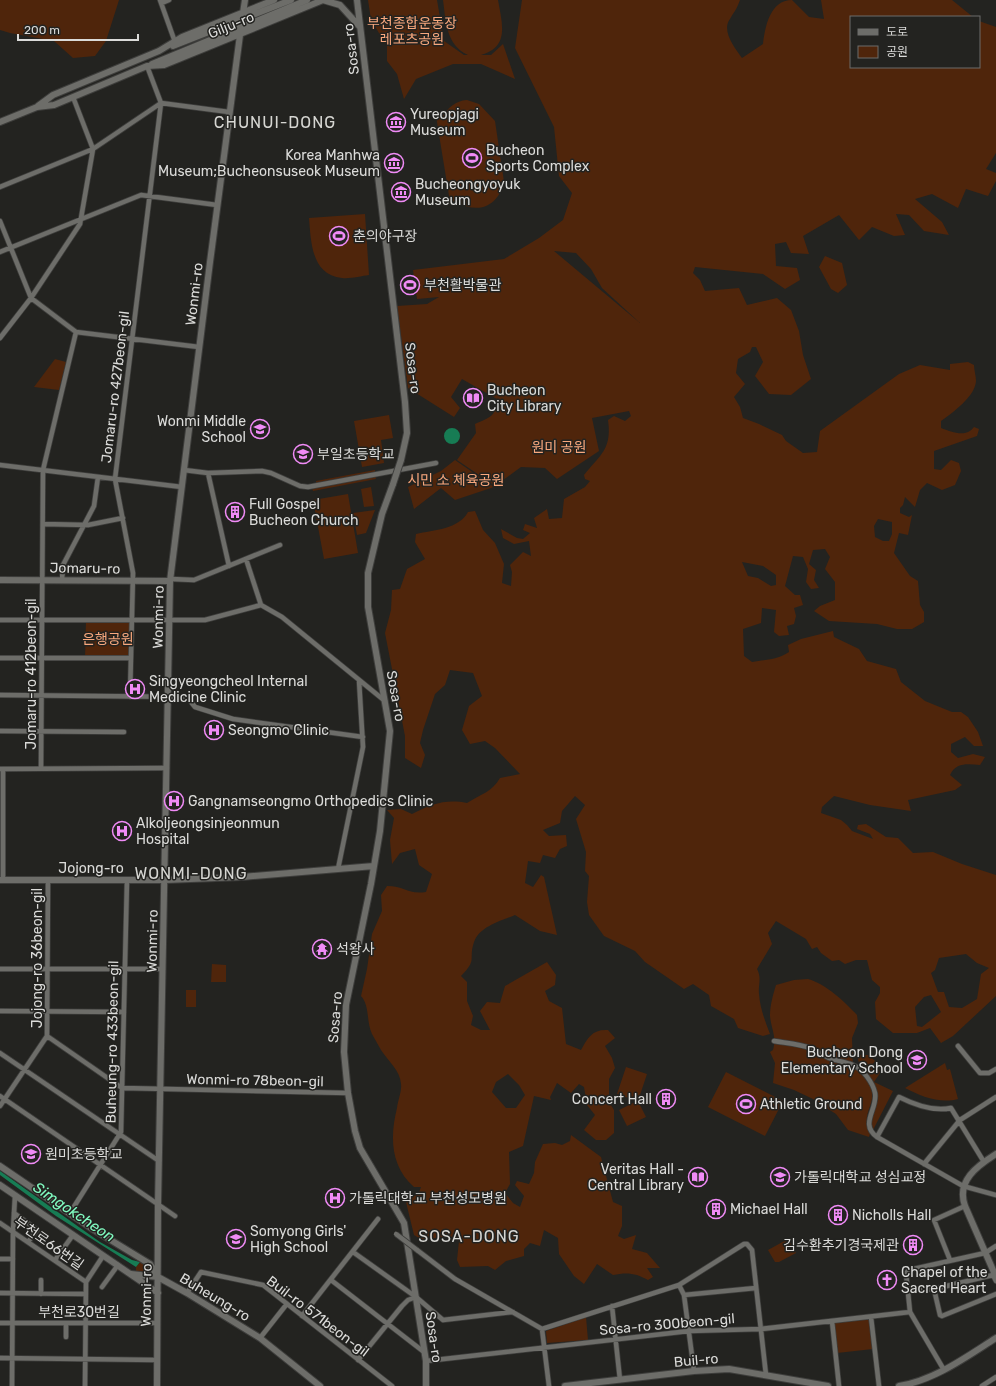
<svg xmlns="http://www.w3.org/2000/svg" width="996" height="1386" viewBox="0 0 996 1386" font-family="Rubik,'Noto Sans KR',sans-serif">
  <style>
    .green { fill: #4f250b; fill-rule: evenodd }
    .water { fill: #177c54 }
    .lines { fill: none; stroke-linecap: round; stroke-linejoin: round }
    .street-casing { stroke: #3e3e3c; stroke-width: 6 }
    .secondary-casing { stroke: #3e3e3c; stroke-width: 8 }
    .street { stroke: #6d6d69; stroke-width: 4.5 }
    .secondary { stroke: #6d6d69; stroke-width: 6 }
    .street-bridge-casing { stroke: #3e3e3c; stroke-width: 6; stroke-linecap: butt }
    .secondary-bridge-casing { stroke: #3e3e3c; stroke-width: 8; stroke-linecap: butt }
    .street-bridge { stroke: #6d6d69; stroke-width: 4.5 }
    .secondary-bridge { stroke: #6d6d69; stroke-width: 6 }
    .labels { text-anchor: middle; stroke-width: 3; stroke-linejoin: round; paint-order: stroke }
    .park-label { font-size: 14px; fill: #f9a87d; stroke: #232320 }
    .street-label { font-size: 14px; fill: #dbdbd9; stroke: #232320 }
    .poi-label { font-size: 14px; fill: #dbdbd9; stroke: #232320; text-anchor: start }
    .water-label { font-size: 15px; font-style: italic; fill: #81fbc1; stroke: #232320 }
    .quarter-label { font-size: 16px; letter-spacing: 1px; fill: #d6d6d2; stroke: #232320 }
  </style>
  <rect width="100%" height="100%" fill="#232320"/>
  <path class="green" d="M0,0H119L106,41L95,56L73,58L54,41L10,33L0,30Z
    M368,0H437L444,41L464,55H468C446,45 446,22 443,0H498C502,23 510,47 481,55H491L503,44L515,79L481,64H453L416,79L404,99L397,74L387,61V46L371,20Z
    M522,0H740C736,11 735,10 730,19C721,31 735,48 742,58L763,44C765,27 770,0 792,0L809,17L824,19L821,0H952L973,17H851V67H979V21L996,27V153L986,169L996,173V181L988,196L966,189L958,208L932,194L915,199L942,222L949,235L924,231L909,215L896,214L905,235L894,236L872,227L859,240L839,215L803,236L809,254L791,253L786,242L775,244L776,266L797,268L800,280L785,289L763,274L695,267L693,273L700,280L705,291L739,288L747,305L777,298L791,310L799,331L803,355L811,379L791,395L769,394L755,376L763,362L756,347H752L750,352L738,359L736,373L745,384L734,397L740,407L743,418L759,424L782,435L786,441L803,453L817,452L820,431L899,374L920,365L950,370V364L968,362L974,365C974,370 976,376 976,381C975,397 952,413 941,421V428C952,432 966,438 974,427L979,429L977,436L934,451V469L941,470L951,460L959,463L961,471L955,485L942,490L927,483L920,490L915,507L905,497L903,505L900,508V513L909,517L912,515L908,535L899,533L894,553L910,576L918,581L920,605L924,612V622L912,629H897L877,624L829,621L814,611L820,606L835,600V582L825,569L830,557L825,549L813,550L809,564L816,570L814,580L819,588L811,589L806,582L808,569L803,557L793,556L785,586L795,595H800L803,605L794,608L796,616L794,624L787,626L789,635L779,636L774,632L776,610L762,608L761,623L743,629L744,656L752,662C767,659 775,661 789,652L788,645L801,639L833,631L834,637L859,649L867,661L896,669L901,682L925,701L952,712H961L968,717L978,732L983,746H974L965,737L951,744V752L958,758L973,754L985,757L980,765C968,764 956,762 950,775L962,785L955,790L908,800L911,811L870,805L834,796L822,807L821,813L841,820L847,825L852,831L873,839L870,834L857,829L858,825L866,824L886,837L898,838L913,853L933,852L962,864L996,875V996L953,1036L941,1043L930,1028L917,1033H893L876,1019L875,1002L880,993V987L872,980L867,960H856L845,964L839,960L832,961L821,953L817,947L812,949L806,939L776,921L768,933L772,944L757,969C762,978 758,985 759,994C760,1008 765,1021 770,1034L763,1036L738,1028L734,1019L711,1006L709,995L693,984L684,989L645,962L635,951L604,936L589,915L587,902L589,876L585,871L586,852L576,819L585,805L575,796L562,811L560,823L543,830L549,836L566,835L567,846L560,849L555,858L543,855L540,863L528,861L525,883L533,887L541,875L544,877L557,935L540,931L515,915C501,921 480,926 474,942C468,960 478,959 461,976L467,982V1001L473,1016L471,1025L481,1030H490L480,1011L487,1002L500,1003L505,986L547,962L556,975L555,985L545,991L549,1001L562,1008L566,1044L581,1050C588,1037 593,1029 608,1030L615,1038L605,1046L612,1058L615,1068L609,1079V1102L614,1110V1133L606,1140H596L584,1130L595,1115L587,1105L584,1087L579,1084L571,1093L557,1083L550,1097L551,1100L534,1096L523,1146L509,1152L510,1184L505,1193L513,1203L520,1207L524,1196L515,1185L517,1181L529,1184L534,1173L535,1162L543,1144L555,1143L562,1145L570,1141L571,1135L601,1157L613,1202L622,1206V1226L618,1236L624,1239L636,1235L632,1249L647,1253L660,1268H647L653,1277L648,1280C636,1273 627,1272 613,1275L597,1264L584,1284L574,1276L559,1254L558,1238L544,1230L540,1246L530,1243L524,1249V1256L506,1261L495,1270L488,1266L460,1267L457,1260L459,1241L449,1236L422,1240L414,1235L405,1198L418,1195L421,1187H414C390,1166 390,1136 397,1108C398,1100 402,1091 401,1084C400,1070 388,1061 381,1050C378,1045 375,1039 372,1034C366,1021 370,1006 361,996L367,969L372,934L382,911L381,895L387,886C405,886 408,895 426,892L432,874L419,865L415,849L400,853L392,864L390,840L394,818L387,810L401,809L412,814C432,804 445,799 467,803C481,794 492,792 500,778L520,774L495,748L485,741L470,744L462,730L469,706L482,696L473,673L450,670L445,685L435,694L423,730L420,743L425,755L421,768L405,758V736L385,633L391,610L392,590L400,589L407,569L425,559L415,542L416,534C434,530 459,529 468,512L475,511L483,530L495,543L504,564L502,583L511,586L512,572L510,565L523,552L531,556L529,541L514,544L503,538L501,529L517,538L523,539L530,533L523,530L525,524L537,528L534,518L547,509L549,519L562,518L564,499L585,487L590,481L585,479L584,475C601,454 612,449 608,420L614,416L625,421L631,416L629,411L592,418L599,451L557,479L545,468L521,467L495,486L457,460L476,433L475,424C490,417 496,417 497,399L462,379L451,397L460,408L454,417L408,388L397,306L427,304L439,297L417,299L413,270L504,259L539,238L563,220L572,193L559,176L554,127L515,48ZM554,251L576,253L591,269L602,288L640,323ZM878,519L892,522V534L889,541H883L875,537L874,526ZM742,562L763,566L776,575V585L771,586L758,578L748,576ZM966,954L977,963L989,968L981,974L977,999L962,1008L949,1007L944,992H938L931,973L935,970L939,958ZM931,995L941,1012L922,1027L917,1026L915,1007L924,997ZM508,1074L519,1085L525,1095L516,1108H506L492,1092L496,1082Z
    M467,100L479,104L495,121L504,182C498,207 477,215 456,201L450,202L436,116L442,115V117C449,107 455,101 467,100Z
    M365,214L369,275C361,276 350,279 342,278C311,275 311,241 309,218Z
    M825,256L842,263L847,285L838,293L831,289L819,267Z
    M55,359L66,362L59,390L34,387Z
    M389,415L393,438L381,440L384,463L362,467L354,421Z
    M455,460L494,487L455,500L441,488L414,509L408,487L441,471Z
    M375,470V472L316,484V481Z
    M375,476L376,479L313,491L312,488Z
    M371,487L374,506L364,507L361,489Z
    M348,494L358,553L324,559L313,500Z
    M375,510L366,533L357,535L353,513Z
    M86,620L132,621L131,658H85Z
    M212,964L226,965V982H211Z
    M808,979C826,984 844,1001 857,1015L858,1023L852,1038L853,1067C893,1099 856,1106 870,1134L869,1137L848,1130L836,1114L813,1099L794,1090L773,1083L775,1063L770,1052L773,1050C777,1037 771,1028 770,1016C770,1005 773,995 776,985L794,980Z
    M186,990H196V1007H186Z
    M857,1055H869L875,1061L872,1065L878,1069L880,1073L874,1082L893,1091L873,1130C868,1117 880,1107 877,1093C874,1076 860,1074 857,1055Z
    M945,1063L947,1070L950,1069L958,1099C940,1104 920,1096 905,1088Z
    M626,1067L647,1074L638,1101L646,1117L627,1126L619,1110L637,1101L617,1094Z
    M726,1072L783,1101L765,1136L708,1107Z
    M788,1239L796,1253L779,1262H775L768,1250Z
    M141,1261L151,1270L149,1274L136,1272V1267Z
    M586,1317L588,1340L547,1343L546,1331Z
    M870,1318L873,1349L837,1353L834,1323Z"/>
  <path class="water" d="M444 436a8 8 0 1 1 16 0a8 8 0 1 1-16 0Z
    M0,1171L100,1242L132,1260L140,1262L136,1267L56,1216L0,1175Z"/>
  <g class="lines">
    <g class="street-casing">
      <path id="street" d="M160,0L175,42
        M162,3L169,0
        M0,187L93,149L161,103L229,112
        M0,221L31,298L76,332L199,347
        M0,252L141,195L217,205
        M0,338L31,298L80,224L93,149L73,97
        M0,465L182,487
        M184,470L208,473L262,471L271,473L300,486L308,487L436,463
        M208,473L229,566
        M43,524L88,525L123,518
        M246,559L261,605
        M171,579L194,580L280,545
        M62,580L63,565L94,506L98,477
        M0,620H205L261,605L282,617L385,701
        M0,658H131
        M0,695L187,697L195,707L233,719L363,737
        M130,697L133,573L115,479L161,103L147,66
        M0,731L124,732
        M41,768L43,470L76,332
        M0,769L167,768
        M3,769V880
        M338,869L363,747L359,680
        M0,969H163
        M0,1011L124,1012
        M47,1036L122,1088L348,1093
        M47,1036L48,880
        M774,1041C786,1043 800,1044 810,1048C817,1051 823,1055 829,1058C837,1061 845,1062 853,1065C863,1069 873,1083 875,1093C878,1109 859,1124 877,1137
        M958,1046L980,1073H989L996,1069
        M0,1053L159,1161
        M0,1096L175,1216
        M0,1106L47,1036
        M984,1162L951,1108C934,1112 915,1105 899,1097L877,1137L963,1186L996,1195
        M924,1164L960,1120L996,1097
        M14,1213L37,1230L28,1242
        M70,1213L121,1132L127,880
        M0,1223L86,1282
        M417,1250L455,1279L542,1329L679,1285L744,1244H747L752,1250L766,1375
        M353,1252L416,1297L443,1320L513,1312
        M0,1259H13
        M55,1260L73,1235
        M950,1260L934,1220L965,1206
        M41,1280V1294
        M331,1280L424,1352
        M679,1285L684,1295L694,1371
        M102,1287L118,1265
        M934,1289L940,1315L942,1316L996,1294
        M908,1290L934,1289L993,1275L996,1281
        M0,1293L86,1294
        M187,1293L201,1272L263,1285L392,1386
        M684,1295L756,1288
        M612,1306L620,1380
        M302,1316L378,1219
        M871,1317L879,1386
        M832,1321L839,1386
        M0,1323H157
        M66,1323V1337
        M542,1329L549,1386
        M260,1338L286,1305
        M0,1358L157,1360
        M358,1360L402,1306L408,1300L416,1297
        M426,1361L689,1331L761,1329L910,1312
        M944,1370L910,1312L906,1273L909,1270L985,1253L996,1246
        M12,1386L13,1231L15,1196
        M85,1386L86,1282L103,1256
        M982,1386L996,1377"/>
    </g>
    <g class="secondary-casing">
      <path id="secondary" d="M323,0L340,5L360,27
        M357,0L405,402L407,433L401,460
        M243,13L245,0
        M173,46L291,0
        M152,64L307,0
        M38,106L53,95L159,51L182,37L274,0
        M0,122L37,107L54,105L147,66L164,65L323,0
        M393,484L382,514L368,573V607L390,731L380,831L371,884L346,1005L344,1052L348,1093L355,1131L360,1148L404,1223L426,1361V1386
        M0,580L170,581
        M0,880H165L242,877L374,866
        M996,1154C977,1166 956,1181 965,1206L996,1277
        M0,1166L91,1228L150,1264L158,1277
        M0,1185L158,1293
        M131,1274L158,1277L187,1293L260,1338L320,1386
        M157,1386L158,1204L170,581L210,262L240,35
        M565,1386L694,1371L729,1369L828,1386
        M899,1386C935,1380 966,1357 996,1338"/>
    </g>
    <use href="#street" class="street"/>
    <use href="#secondary" class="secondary"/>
    <g class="street-bridge-casing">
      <path id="street-bridge" d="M396,1234L417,1250"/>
    </g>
    <g class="secondary-bridge-casing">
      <path id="secondary-bridge" d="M393,484L401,460"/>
    </g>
    <use href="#street-bridge" class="street-bridge"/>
    <use href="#secondary-bridge" class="secondary-bridge"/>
  </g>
  <defs>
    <g id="museum-ring" transform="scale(1)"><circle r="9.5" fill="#232320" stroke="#f08bf6" stroke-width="1.5"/><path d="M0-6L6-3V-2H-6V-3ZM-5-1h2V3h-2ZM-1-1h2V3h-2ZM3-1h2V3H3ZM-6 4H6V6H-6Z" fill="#f08bf6"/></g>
    <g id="stadium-ring" transform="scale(1)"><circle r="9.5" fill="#232320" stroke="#f08bf6" stroke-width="1.5"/><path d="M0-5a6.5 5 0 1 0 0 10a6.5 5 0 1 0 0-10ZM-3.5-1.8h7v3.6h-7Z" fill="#f08bf6"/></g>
    <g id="library-ring" transform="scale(1)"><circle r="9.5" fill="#232320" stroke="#f08bf6" stroke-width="1.5"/><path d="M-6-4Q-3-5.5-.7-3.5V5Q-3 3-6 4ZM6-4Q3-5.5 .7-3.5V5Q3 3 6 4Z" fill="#f08bf6"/></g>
    <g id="school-ring" transform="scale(1)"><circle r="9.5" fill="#232320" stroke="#f08bf6" stroke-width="1.5"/><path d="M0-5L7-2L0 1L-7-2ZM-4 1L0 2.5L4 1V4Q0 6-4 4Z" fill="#f08bf6"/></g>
    <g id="building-ring" transform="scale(1)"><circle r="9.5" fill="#232320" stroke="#f08bf6" stroke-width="1.5"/><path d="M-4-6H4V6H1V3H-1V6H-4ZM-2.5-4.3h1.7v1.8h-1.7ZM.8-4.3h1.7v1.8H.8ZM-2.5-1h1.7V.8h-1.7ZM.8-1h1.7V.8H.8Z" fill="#f08bf6"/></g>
    <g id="hospital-ring" transform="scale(1)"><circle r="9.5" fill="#232320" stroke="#f08bf6" stroke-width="1.5"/><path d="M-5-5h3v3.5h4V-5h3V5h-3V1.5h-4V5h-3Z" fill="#f08bf6"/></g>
    <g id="temple-ring" transform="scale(1)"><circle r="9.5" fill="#232320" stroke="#f08bf6" stroke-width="1.5"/><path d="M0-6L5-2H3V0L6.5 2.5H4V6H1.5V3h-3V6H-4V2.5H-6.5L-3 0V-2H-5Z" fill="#f08bf6"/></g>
    <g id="university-ring" transform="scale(1)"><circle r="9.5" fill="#232320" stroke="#f08bf6" stroke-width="1.5"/><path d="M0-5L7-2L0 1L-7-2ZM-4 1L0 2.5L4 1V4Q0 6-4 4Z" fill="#f08bf6"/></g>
    <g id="church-ring" transform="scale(1)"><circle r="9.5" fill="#232320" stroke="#f08bf6" stroke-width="1.5"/><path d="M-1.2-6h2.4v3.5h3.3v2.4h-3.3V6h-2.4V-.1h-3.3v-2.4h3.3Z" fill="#f08bf6"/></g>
  </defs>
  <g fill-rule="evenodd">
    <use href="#museum-ring" x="396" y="122"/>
    <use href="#stadium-ring" x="472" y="158"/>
    <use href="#museum-ring" x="394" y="163"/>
    <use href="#museum-ring" x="401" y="192"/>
    <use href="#stadium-ring" x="339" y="236"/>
    <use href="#stadium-ring" x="410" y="285"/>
    <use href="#library-ring" x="473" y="398"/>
    <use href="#school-ring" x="260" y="429"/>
    <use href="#school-ring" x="303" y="454"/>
    <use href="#building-ring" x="235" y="512"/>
    <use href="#hospital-ring" x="135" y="689"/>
    <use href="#hospital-ring" x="214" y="730"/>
    <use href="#hospital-ring" x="174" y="801"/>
    <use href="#hospital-ring" x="122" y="831"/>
    <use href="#temple-ring" x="322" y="949"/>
    <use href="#school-ring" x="917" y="1060"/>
    <use href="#building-ring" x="666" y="1099"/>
    <use href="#stadium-ring" x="746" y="1104"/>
    <use href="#school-ring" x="31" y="1154"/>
    <use href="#library-ring" x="698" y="1177"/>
    <use href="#university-ring" x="780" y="1177"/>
    <use href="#hospital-ring" x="335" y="1198"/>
    <use href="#building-ring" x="716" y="1209"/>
    <use href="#building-ring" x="838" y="1215"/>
    <use href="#school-ring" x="236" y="1239"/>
    <use href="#building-ring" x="913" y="1245"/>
    <use href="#church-ring" x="887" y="1280"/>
  </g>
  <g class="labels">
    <g class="park-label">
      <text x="412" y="28">부천종합운동장<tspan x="412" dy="16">레포츠공원</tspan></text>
      <text x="559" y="452">원미 공원</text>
      <text x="456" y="485">시민 소 체육공원</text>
      <text x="108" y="644">은행공원</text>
    </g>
    <g class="street-label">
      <text transform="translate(231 25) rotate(-22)" y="5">Gilju-ro</text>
      <text transform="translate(351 49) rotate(-97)" y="5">Sosa-ro</text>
      <text transform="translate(194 294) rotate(-83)" y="5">Wonmi-ro</text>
      <text transform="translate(413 368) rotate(83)" y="5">Sosa-ro</text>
      <text transform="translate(115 387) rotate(-83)" y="5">Jomaru-ro 427beon-gil</text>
      <text transform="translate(85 568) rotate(1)" y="5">Jomaru-ro</text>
      <text transform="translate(158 617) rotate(-89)" y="5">Wonmi-ro</text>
      <text transform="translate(31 674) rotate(-90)" y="5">Jomaru-ro 412beon-gil</text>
      <text transform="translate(396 696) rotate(80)" y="5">Sosa-ro</text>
      <text x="91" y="873">Jojong-ro</text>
      <text transform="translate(152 941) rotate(-89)" y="5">Wonmi-ro</text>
      <text transform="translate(37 958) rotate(-90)" y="5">Jojong-ro 36beon-gil</text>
      <text transform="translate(335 1017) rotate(-85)" y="5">Sosa-ro</text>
      <text transform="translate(112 1042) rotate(-89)" y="5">Buheung-ro 433beon-gil</text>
      <text transform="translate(255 1080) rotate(1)" y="5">Wonmi-ro 78beon-gil</text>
      <text transform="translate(49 1243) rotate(35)" y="5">부천로66번길</text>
      <text transform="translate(146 1295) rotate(-89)" y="5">Wonmi-ro</text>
      <text transform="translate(215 1297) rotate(31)" y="5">Buheung-ro</text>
      <text x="79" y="1317">부천로30번길</text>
      <text transform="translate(318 1316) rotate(37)" y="5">Buil-ro 571beon-gil</text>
      <text transform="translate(667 1324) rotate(-5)" y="5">Sosa-ro 300beon-gil</text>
      <text transform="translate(434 1337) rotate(82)" y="5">Sosa-ro</text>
      <text transform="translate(696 1360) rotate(-5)" y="5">Buil-ro</text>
    </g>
    <g class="poi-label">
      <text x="410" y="119">Yureopjagi<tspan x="410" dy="16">Museum</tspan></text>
      <text x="486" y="155">Bucheon<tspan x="486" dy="16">Sports Complex</tspan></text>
      <text x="380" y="160" text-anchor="end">Korea Manhwa<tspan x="380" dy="16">Museum;Bucheonsuseok Museum</tspan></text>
      <text x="415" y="189">Bucheongyoyuk<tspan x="415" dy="16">Museum</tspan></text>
      <text x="353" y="241">춘의야구장</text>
      <text x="424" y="290">부천활박물관</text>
      <text x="487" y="395">Bucheon<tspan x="487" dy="16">City Library</tspan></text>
      <text x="246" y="426" text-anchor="end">Wonmi Middle<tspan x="246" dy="16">School</tspan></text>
      <text x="317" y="459">부일초등학교</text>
      <text x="249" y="509">Full Gospel<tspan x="249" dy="16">Bucheon Church</tspan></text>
      <text x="149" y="686">Singyeongcheol Internal<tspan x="149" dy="16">Medicine Clinic</tspan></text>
      <text x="228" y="735">Seongmo Clinic</text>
      <text x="188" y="806">Gangnamseongmo Orthopedics Clinic</text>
      <text x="136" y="828">Alkoljeongsinjeonmun<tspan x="136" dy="16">Hospital</tspan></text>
      <text x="336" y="954">석왕사</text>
      <text x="903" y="1057" text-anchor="end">Bucheon Dong<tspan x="903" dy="16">Elementary School</tspan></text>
      <text x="652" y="1104" text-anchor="end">Concert Hall</text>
      <text x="760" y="1109">Athletic Ground</text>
      <text x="45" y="1159">원미초등학교</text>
      <text x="684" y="1174" text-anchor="end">Veritas Hall -<tspan x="684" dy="16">Central Library</tspan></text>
      <text x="794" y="1182">가톨릭대학교 성심교정</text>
      <text x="349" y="1203">가톨릭대학교 부천성모병원</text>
      <text x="730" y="1214">Michael Hall</text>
      <text x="852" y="1220">Nicholls Hall</text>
      <text x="250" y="1236">Somyong Girls'<tspan x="250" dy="16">High School</tspan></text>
      <text x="899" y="1250" text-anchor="end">김수환추기경국제관</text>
      <text x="901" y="1277">Chapel of the<tspan x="901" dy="16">Sacred Heart</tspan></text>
    </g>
    <g class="water-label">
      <text transform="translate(74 1212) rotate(34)" y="5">Simgokcheon</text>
    </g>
    <g class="quarter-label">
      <text x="275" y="128">CHUNUI-DONG</text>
      <text x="191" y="879">WONMI-DONG</text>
      <text x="469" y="1242">SOSA-DONG</text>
    </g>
  </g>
  <rect x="850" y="16" width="130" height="52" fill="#232320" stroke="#6d6d6a"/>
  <rect x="858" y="29" width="20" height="6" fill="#6d6d69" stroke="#6d6d6a"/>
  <text x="886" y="36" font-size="12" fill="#dbdbd9">도로</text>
  <rect x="858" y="46" width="20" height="12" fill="#4f250b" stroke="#6d6d6a"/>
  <text x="886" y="56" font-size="12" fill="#dbdbd9">공원</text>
  <path d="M18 34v6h120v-6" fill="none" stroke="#dbdbd9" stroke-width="2"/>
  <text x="24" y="34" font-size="12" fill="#dbdbd9" stroke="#232320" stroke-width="3" paint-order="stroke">200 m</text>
</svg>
